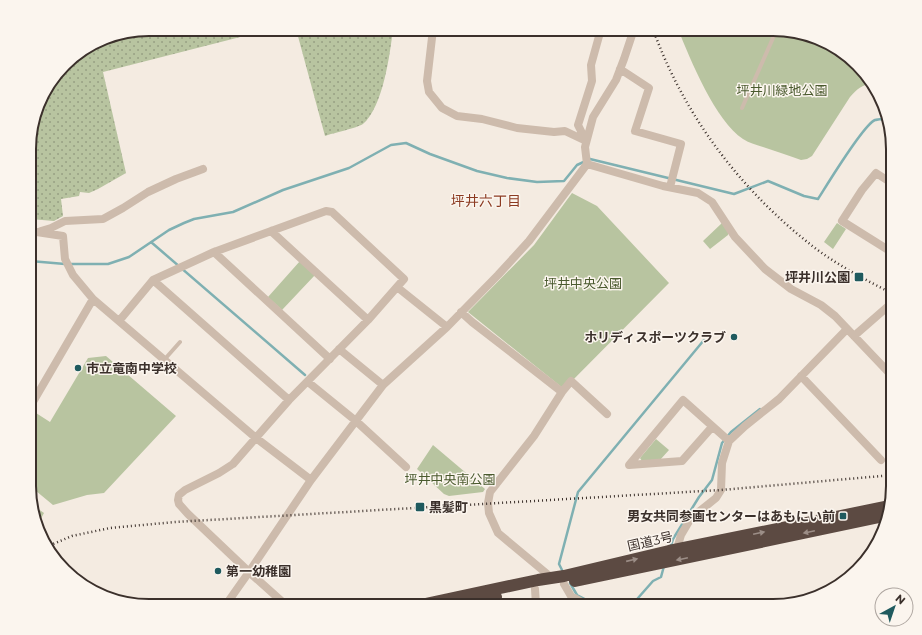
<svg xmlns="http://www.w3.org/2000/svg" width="922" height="635" viewBox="0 0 922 635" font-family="Montserrat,'Noto Sans JP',sans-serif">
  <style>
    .grass { fill: url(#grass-dots) }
    .park { fill: #b8c4a0 }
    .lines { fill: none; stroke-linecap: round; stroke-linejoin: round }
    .stream { stroke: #7fb0b2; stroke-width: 2.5 }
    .lane { stroke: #cdbbac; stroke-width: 4 }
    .street { stroke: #cdbbac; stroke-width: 8 }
    .highway { stroke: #5c4a42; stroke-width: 12 }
    .rail { stroke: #3b302b; stroke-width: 2.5; stroke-dasharray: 1 3; stroke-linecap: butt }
    .oneway { fill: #9c8e87 }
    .poi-dot { fill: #1f5a5e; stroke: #fbf5ee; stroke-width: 1.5 }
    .labels { text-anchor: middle; stroke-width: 3; stroke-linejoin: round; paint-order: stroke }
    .park-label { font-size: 13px; fill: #4a5a2e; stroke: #fbf5ee }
    .poi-label { font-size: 13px; font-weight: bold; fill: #3b302b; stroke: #fbf5ee; text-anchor: end }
    .street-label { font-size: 13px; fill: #3b302b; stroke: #fbf5ee }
    .neighbourhood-label { font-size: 14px; fill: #8c3b22; stroke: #fbf5ee }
    .rim { fill: none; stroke: #3b302b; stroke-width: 2 }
  </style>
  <defs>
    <pattern id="grass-dots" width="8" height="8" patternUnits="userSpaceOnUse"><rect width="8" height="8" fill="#b8c4a0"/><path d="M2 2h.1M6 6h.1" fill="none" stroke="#97a083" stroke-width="1.8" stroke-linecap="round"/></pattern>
  </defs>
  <rect width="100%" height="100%" fill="#f4ebe1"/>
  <path class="grass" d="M149,29H272L103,72L126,173L98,189L89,193L80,192L79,196L61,199L63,216L54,221L30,219V133L32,126L43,113L44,92L70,59L103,38Z
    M296,29H393C390,54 383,107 363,124C357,128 333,133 325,136Z"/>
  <path class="park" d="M678,29H781L812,35L846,54L872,83C862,85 857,89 850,97L812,156L807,159L801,160C789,156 776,151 763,147C757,145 749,143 743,139C716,122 690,59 678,29Z
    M572,193L597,206L669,283L564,389L468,312L534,245Z
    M722,223L728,231V235L710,249L703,241Z
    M837,223L846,229L833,249L824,242Z
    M300,261L315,275L282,310L268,297Z
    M106,356L176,416L104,493L87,495L53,505L30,486V465L32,462L30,461V424L36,413L50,422L88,358Z
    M656,439L669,450L660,460L642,461L640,458Z
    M433,445L485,489L483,492L449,496L444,494L417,469Z
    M31,504L44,513L38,524Z"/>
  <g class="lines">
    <path class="stream" d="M151,242L305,375
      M30,261L65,264
      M70,264H108L129,257L169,230L184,223L194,219L233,212L283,190L349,168L391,145L406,143L430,154L477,171L507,178L537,182L564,181L577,165L590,159L734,194L768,181L804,196L818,199C827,185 863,125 875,120C876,120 880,119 881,119L888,124
      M670,548L673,539L699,497L712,480L722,443L731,432L760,409
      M563,572L559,564L578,492L704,340
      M570,583L577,595L598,606
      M631,606L653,581L661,577L664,566"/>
    <path class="lane" d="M742,108L777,29
      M164,360L180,342"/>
    <path class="street" d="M433,29L427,81L429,92L442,108L457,116L482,119L517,128L554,132L565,131L586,141L578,125L592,81L591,65L601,29
      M620,69L649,88L635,131L681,144L670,187
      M587,164L663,186L698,193L712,202L735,237L765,269L791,289L821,305L835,316L893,377
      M893,184L876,173L862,190L842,221L893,253
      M30,231L63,236L65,259L73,275L93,299L256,438L311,480
      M41,231L51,228L65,221L103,219L123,208L148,192L176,179L203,169
      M271,231L368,320
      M214,252L330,359
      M153,280L289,400
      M397,287L447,327
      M461,312L472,322L562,392L534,436L490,492L488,503L489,513L498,533L552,578
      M119,321L153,280L214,252L326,211L332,212L404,279L368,320L289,400L233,464L219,473L185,490L179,495L178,500L179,504L188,514L249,572L287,606
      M854,336L893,302
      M339,349L383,385
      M801,376L881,460
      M308,382L356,421L406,467
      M562,392L571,381L607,414
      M30,407L93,299
      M712,427L682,461L629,465L683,400L729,441
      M677,549L681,535L691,518L716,498L721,490L722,463L729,441L745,426L779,399L847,329
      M564,584L571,596L589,606
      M106,597L152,606
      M225,606L249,572L311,480L383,385L447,327L498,275L529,241L587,164L585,147L593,117L616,80L624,59L634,29
      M534,606L536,605L535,589"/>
    <path class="highway" d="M575,581L889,515
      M416,606L538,580L564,576L669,551L890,506
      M456,606L496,597"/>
    <path class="rail" d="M653,29C684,116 742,192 815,248C839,266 866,280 893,294
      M46,547L72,536L110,528L175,522L721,490L893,475"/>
  </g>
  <defs><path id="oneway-solid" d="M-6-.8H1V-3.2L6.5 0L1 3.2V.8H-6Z"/></defs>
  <g class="oneway">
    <use href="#oneway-solid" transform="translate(809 532) rotate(168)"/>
    <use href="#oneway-solid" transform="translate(759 533) rotate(-12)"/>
    <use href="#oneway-solid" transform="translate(682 559) rotate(168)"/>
    <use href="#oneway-solid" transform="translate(632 560) rotate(-13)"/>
  </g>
  <g class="poi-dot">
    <rect x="854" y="272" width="10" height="10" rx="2"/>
    <circle cx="734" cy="337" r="4"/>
    <circle cx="78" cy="368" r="4"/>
    <rect x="415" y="502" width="10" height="10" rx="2"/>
    <rect x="839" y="512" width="8" height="8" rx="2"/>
    <circle cx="218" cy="571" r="4"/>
  </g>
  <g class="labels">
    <g class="park-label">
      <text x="782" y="95">坪井川緑地公園</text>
      <text x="583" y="288">坪井中央公園</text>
      <text x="450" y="484">坪井中央南公園</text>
    </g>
    <g class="poi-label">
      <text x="850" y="282">坪井川公園</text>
      <text x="726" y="342">ホリディスポーツクラブ</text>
      <text x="86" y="373" text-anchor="start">市立竜南中学校</text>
      <text x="429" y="512" text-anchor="start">黒髪町</text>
      <text x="835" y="521">男女共同参画センターはあもにい前</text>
      <text x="226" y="576" text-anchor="start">第一幼稚園</text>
    </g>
    <g class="street-label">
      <text transform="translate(650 541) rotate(-13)" y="5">国道3号</text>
    </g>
    <g class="neighbourhood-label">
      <text x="486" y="206">坪井六丁目</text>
    </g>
  </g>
  <path d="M0 0H922V635H0ZM149 36H773A113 113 0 0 1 886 149V486A113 113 0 0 1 773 599H149A113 113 0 0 1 36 486V149A113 113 0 0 1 149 36Z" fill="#fbf5ee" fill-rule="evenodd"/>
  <path class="rim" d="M149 36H773A113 113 0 0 1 886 149V486A113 113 0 0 1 773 599H149A113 113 0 0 1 36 486V149A113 113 0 0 1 149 36Z"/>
  <g transform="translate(894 607) rotate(40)"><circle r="19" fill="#fbf5ee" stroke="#aea6a0"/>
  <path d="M0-3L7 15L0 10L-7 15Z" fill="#1f5a5e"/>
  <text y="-6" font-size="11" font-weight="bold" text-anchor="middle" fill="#3b302b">N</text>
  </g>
</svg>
